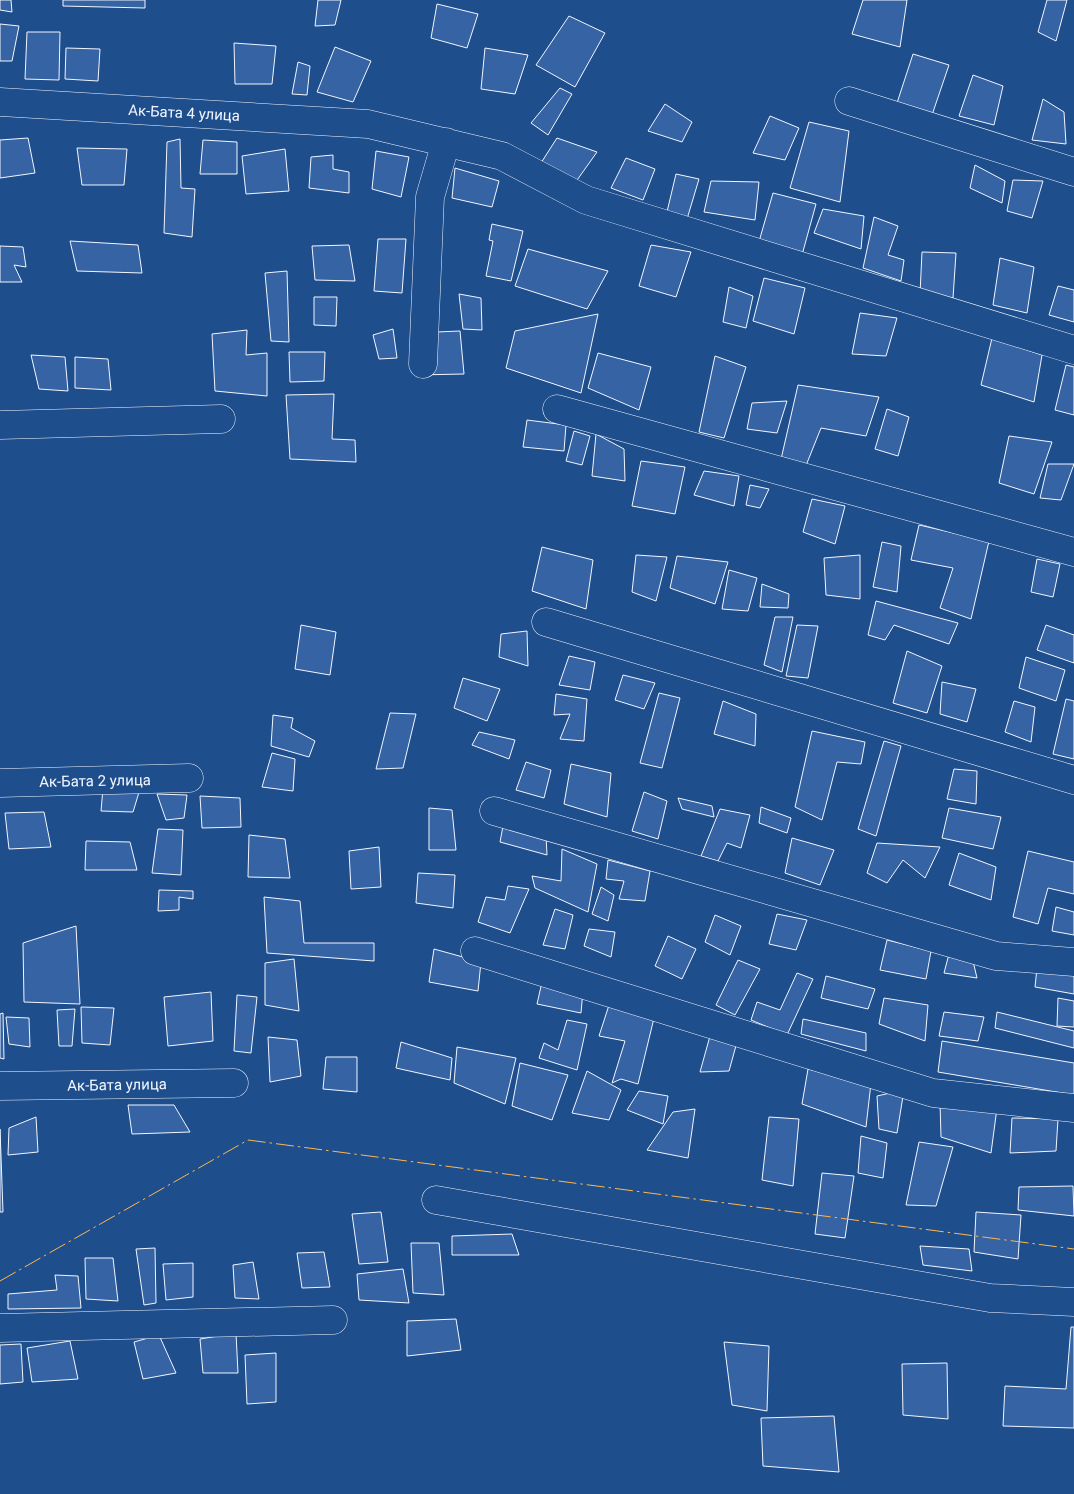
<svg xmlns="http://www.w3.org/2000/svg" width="1074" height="1494" viewBox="0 0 1074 1494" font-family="Roboto,sans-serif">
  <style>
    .building { fill: #3563a3; stroke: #f2f6ff }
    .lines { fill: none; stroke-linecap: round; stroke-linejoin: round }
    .minor-casing { stroke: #f2f6ff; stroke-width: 29 }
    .minor { stroke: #1f4e8c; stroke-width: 28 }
    .power { stroke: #ffb74d; stroke-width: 1; stroke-dasharray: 18 4 2.5 4; stroke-linecap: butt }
    .labels { text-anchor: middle; stroke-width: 4; stroke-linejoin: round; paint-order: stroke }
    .street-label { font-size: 15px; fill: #f2f6ff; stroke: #1f4e8c }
  </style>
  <rect width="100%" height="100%" fill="#1f4e8c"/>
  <path class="building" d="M0,0H11L12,12L0,10Z
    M63,0H145V8L63,6Z
    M318,0H341L335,25L315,26Z
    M863,0H907L900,47L852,34Z
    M1047,0H1067L1056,41L1038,32Z
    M437,4L478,14L467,48L431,38Z
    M569,16L605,33L575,87L536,65Z
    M0,24L19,26L12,61H0Z
    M27,32H60L59,80L25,79Z
    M234,43L276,46L272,84H235Z
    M335,47L371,61L353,102L317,92Z
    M66,48L100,49L98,81L65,79Z
    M485,48L528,55L515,94L481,89Z
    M913,54L949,65L932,115L897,103Z
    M298,62L310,66L307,95L292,94Z
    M973,75L1003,86L994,125L959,116Z
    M560,88L572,94L548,135L531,123Z
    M1043,99L1064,112L1066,144L1032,140Z
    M665,104L692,122L682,142L648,131Z
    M770,116L799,128L785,160L753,153Z
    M809,122L849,131L840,202L790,188Z
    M28,138L35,173L0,178V140Z
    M557,138L597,152L575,183L539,166Z
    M180,139L181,188L195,189L192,237L164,233L167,142Z
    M203,140L237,142V174H200Z
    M77,148L127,149L124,185H82Z
    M285,149L289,191L246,194L242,156Z
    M376,151L409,157L401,197L372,189Z
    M333,155V169L349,172V193L309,188L311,157Z
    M626,158L655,169L643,200L611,188Z
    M975,165L1005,181L1002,203L970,188Z
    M455,168L499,181L492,207L452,198Z
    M676,174L699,179L687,219L666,216Z
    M1013,180L1043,181L1032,218L1007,211Z
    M711,181L759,182L755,220L704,212Z
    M773,193L816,204L802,255L758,245Z
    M823,209L864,216L861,249L814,233Z
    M874,217L898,226L888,255L904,260L901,281L863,268Z
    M492,224L523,231L511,281L486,276L493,241L489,240Z
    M378,239H406L402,293L374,291Z
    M70,241L138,245L142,273L77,271Z
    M349,245L355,281L315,280L312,246Z
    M651,245L691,252L676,297L639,286Z
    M0,246L23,247L26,267L14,265L22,282H0Z
    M528,249L608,271L587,309L515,286Z
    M922,252L956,253L953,298L920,294Z
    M1000,258L1034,267L1027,313L993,305Z
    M287,271L289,342L271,341L265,273Z
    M764,278L805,288L794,334L753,321Z
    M1058,286L1074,290V322L1049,315Z
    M729,287L753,296L746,328L723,322Z
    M459,294L481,298L482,330L463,329Z
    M314,297H337L336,326L314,325Z
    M860,313L897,318L886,356L852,354Z
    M598,314L581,393L506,368L515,331Z
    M393,329L397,358L379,359L373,335Z
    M247,330L246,355L267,353V396L215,391L212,334Z
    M460,331L464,374L416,375L413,333Z
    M992,338L1042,355L1034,402L981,385Z
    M289,352H325L324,381L290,382Z
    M598,353L651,367L639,410L588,388Z
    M31,355L65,357L68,391L39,389Z
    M715,356L746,367L724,438L699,432Z
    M75,357L108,359L111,390L75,388Z
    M1066,365L1074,367V415L1055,410Z
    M798,385L879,397L866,436L821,428L803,473L779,468Z
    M334,394L332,439L355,440L356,462L290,459L286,395Z
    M787,401L777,433L747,429L752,403Z
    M887,409L909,417L898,456L875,449Z
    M527,420L566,425L564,451L523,447Z
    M574,431L590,436L582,465L566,461Z
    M596,434L624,449L625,481L592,476Z
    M1009,436L1052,442L1034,494L999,483Z
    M641,461L685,467L675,514L632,506Z
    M1048,464H1074L1061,500L1040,498Z
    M704,471L739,476L734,506L694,495Z
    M750,485L769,489L760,508L746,505Z
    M812,499L845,506L835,544L803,532Z
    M919,525L989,541L971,619L940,608L953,568L911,560Z
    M882,542L901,546L897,592L873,587Z
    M542,547L593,560L586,609L532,591Z
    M636,555L667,557L656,601L632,592Z
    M860,555V599L826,595L824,558Z
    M677,556L728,562L715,604L670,588Z
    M1037,559L1060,564L1053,597L1031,592Z
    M729,570L757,578L748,611L722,609Z
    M762,584L789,594L788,608L760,607Z
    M876,601L958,623L949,644L894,625L885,640L868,635Z
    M775,617H793L782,672L764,665Z
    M301,625L336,632L330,675L295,669Z
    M797,625L818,626L808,678L786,676Z
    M1046,625L1074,635V663L1037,650Z
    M527,631L528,666L499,657L501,634Z
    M907,651L942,666L927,713L893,703Z
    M569,656L595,662L590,690L559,685Z
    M1026,657L1065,670L1056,701L1019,688Z
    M623,675L655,683L644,709L615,700Z
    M463,678L500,689L487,721L454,708Z
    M942,682L976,689L967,722L940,714Z
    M659,693L680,698L662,768L640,763Z
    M556,694L587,699L584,741L560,739L570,714L554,715Z
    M1066,699L1074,701V759L1053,754Z
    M723,701L756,714L755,746L714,734Z
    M1014,701L1035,707L1031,742L1005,732Z
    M390,713L416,714L403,768L376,769Z
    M273,715L293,718L291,728L315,741L309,757L271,746Z
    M812,731L865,742L861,764L837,762L822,820L795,807Z
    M479,732L515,740L509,759L472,745Z
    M884,741L901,746L876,836L858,829Z
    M272,753L295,759L293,791L262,787Z
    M526,762L551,770L544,798L516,790Z
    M571,764L611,773L607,817L564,804Z
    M954,769L977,771L976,804L947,799Z
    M103,788L140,789L133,812L101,811Z
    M644,792L667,801L658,839L632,831Z
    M157,794L187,795L184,818L166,820Z
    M200,796L240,798L241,827L202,828Z
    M678,798L712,806L714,817L682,809Z
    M761,807L791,818L787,833L759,823Z
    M429,808L452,810L456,850H429Z
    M949,808L1001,817L993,849L942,838Z
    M720,809L750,815L741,848L727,843L718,861L701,856Z
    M44,812L51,847L9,849L5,813Z
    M503,826L546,835L547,855L500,842Z
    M158,829L183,830L181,875L152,873Z
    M249,835L285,839L290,878L248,877Z
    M792,838L834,850L820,885L785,873Z
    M86,841L130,842L137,870H85Z
    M877,843L940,847L925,878L903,860L887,883L867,873Z
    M379,847L381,887L351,889L349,851Z
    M562,849L597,864L588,912L535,888L532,876L561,881Z
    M1028,851L1074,862V894L1048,888L1038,924L1013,917Z
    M959,853L996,867L991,900L949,885Z
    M608,860L650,871L645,901L619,899L624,881L606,879Z
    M418,873L455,875L453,908L416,903Z
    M508,886L529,889L510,933L478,922L486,897L505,900Z
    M601,887L614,895L608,921L592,914Z
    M159,890L193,891V899L179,897V910L158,911Z
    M264,897L300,901L304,943H374V961L267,953Z
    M1056,907L1074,912V935L1052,931Z
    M555,909L573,915L565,949L543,945Z
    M777,914L807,920L796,950L769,944Z
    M715,915L741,926L730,955L705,942Z
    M76,926L80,1004L24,1002L23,943Z
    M589,929L615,932L611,957L584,946Z
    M668,936L696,949L682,979L655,966Z
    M887,940L931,951L926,979L880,970Z
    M434,949L481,962L478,991L429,982Z
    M949,954L973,961L977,978L944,973Z
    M294,959L299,1011L265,1005V963Z
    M738,960L760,969L735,1015L716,1005Z
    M1037,968L1074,969V994L1035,987Z
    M797,973L813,979L787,1035L751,1020L757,1002L780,1010Z
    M826,976L875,989L868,1009L821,998Z
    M542,982L583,990L581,1013L537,1004Z
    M211,992L213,1041L168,1046L164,997Z
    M237,995L257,997L251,1053L234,1051Z
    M884,998L928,1005L925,1041L879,1024Z
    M1058,998L1074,1001V1027L1057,1026Z
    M610,1002L654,1018L638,1084L621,1079L612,1083L625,1041L599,1036Z
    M81,1007L114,1008L110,1045L82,1043Z
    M75,1009L72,1046H59L57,1010Z
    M944,1012L984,1017L978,1041L939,1036Z
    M997,1012L1074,1031V1048L995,1028Z
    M3,1013L4,1059L0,1058V1014Z
    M6,1017L29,1018L30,1047L9,1044Z
    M803,1019L866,1033V1051L801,1034Z
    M567,1020L587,1024L577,1070L539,1058L544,1043L558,1050Z
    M710,1036L737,1042L729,1071L700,1072Z
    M268,1037L297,1040L301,1076L270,1082Z
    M942,1041L1074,1063V1095L938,1072Z
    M401,1042L452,1058L450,1080L396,1068Z
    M457,1047L516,1058L505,1104L454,1083Z
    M326,1057H357V1092L323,1089Z
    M520,1063L568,1075L552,1120L512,1106Z
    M808,1069L871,1083L866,1127L802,1104Z
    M587,1071L621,1090L609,1120L572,1113Z
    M904,1090L897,1133L879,1129L877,1096Z
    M639,1091L668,1096L663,1124L627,1110Z
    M940,1103L997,1108L991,1153L941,1137Z
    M128,1105H174L190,1132L132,1134Z
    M695,1109L688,1158L647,1150L673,1112Z
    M36,1117L38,1152L8,1155L9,1128Z
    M769,1117L799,1119L793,1186L762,1180Z
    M1012,1118L1058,1119L1056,1151L1010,1153Z
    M0,1129L3,1212H0Z
    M861,1136L887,1143L883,1178L858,1173Z
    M919,1142L953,1147L936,1206L906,1205Z
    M822,1173L854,1176L845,1238L815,1234Z
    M1073,1186L1074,1216L1018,1210L1019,1187Z
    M381,1212L388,1262L359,1264L352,1214Z
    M976,1212L1021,1215L1018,1259L974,1252Z
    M512,1234L519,1255H452V1236Z
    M411,1243H439L444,1295L413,1293Z
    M920,1246L969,1249L972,1271L923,1265Z
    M155,1248L156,1303L144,1305L136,1249Z
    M324,1252L330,1287L302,1288L297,1253Z
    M85,1258H113L118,1301L86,1299Z
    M253,1262L259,1299L235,1298L233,1265Z
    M193,1263V1297L166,1300L163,1264Z
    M403,1269L409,1303L359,1300L357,1274Z
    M55,1275L78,1276L81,1308L8,1309V1294L57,1290Z
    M456,1319L461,1350L407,1356V1321Z
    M1071,1327H1074V1428L1003,1426L1005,1386L1066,1389Z
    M236,1333L238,1373H203L200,1339Z
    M159,1335L176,1373L143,1379L134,1342Z
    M70,1341L78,1379L32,1382L27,1348Z
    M724,1342L769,1346L767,1411L732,1405Z
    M21,1344L23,1382L0,1384V1345Z
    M276,1353V1402L247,1404L245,1355Z
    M947,1363L948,1419L903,1415L902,1364Z
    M834,1416L839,1472L763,1466L761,1418Z"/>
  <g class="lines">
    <g class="minor-casing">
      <path id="minor" d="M849,101L1074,172
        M0,102L368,124L502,156L586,200L1074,350
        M423,364L430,197L446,142
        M557,409L1074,552
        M0,425L221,419
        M546,622L1074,780
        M0,783L189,778
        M494,811L996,956L1074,962
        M475,951L933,1093L1074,1108
        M0,1086L234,1083
        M436,1200L990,1298L1074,1302
        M0,1328L333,1320"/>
    </g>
    <use href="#minor" class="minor"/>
    <path class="power" d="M0,1281L248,1140L1074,1249"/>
  </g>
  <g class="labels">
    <g class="street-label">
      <text transform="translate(184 113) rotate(3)" y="5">Ак-Бата 4 улица</text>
      <text transform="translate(95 781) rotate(-1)" y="5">Ак-Бата 2 улица</text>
      <text transform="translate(117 1085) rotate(-1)" y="5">Ак-Бата улица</text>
    </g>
  </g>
</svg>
